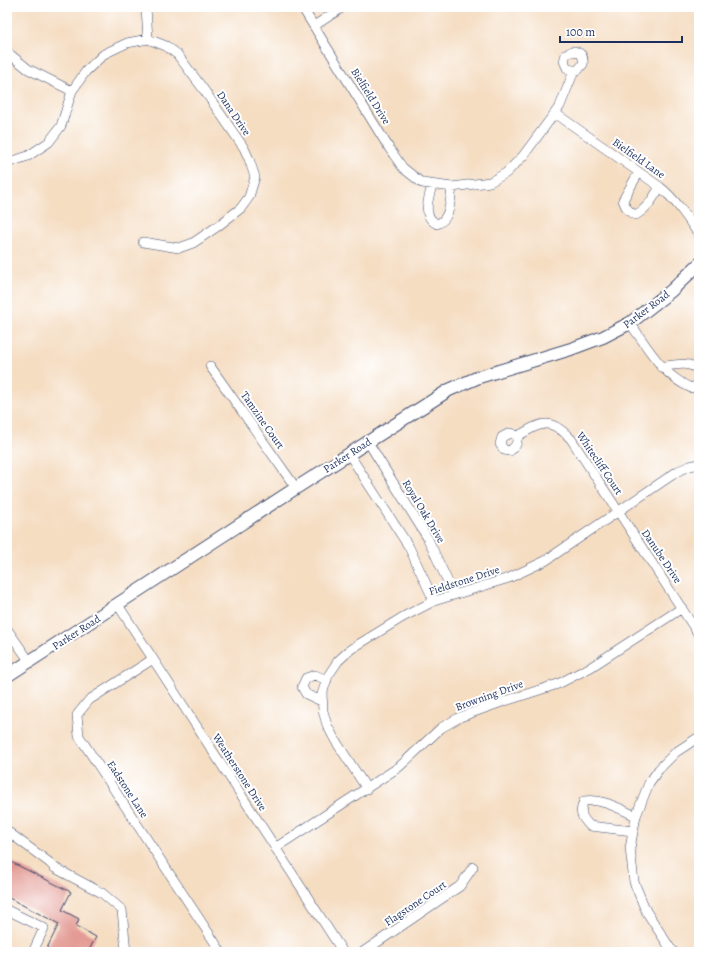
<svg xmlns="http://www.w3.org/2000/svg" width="706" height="959" viewBox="0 0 706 959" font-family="Alegreya,serif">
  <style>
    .building { fill: #e49b95 }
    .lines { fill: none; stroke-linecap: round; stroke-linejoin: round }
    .minor-casing { stroke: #3c496d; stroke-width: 10 }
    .major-casing { stroke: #3c496d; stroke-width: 14 }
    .minor { stroke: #fff; stroke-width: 9 }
    .major { stroke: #fff; stroke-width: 12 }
    .labels { text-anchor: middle; stroke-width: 4; stroke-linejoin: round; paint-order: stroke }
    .street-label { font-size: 11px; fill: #1b2f5e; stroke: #fff }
  </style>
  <rect width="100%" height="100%" fill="#fff"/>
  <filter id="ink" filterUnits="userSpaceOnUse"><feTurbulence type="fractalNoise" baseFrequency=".025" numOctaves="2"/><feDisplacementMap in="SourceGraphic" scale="8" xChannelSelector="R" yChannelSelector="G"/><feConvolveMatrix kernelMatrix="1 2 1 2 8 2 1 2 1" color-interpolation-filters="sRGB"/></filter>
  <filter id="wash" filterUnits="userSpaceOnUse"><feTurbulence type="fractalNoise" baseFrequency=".012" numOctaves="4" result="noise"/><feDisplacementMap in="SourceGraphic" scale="16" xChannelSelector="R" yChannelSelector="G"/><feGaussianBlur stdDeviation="0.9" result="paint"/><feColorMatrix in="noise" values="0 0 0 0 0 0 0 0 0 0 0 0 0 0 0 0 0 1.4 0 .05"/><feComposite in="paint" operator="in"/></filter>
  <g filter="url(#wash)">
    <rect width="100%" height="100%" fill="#f5ddc2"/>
    <g id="blocks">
      <path class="building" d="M7,860L71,892L62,910L79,919L76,926L96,937L88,952H45L59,924L7,897Z"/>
    </g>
  </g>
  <g filter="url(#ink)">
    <use href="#blocks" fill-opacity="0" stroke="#3c496d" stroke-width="1"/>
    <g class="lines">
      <g class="minor-casing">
        <path id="minor" d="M146,7L148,39
          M302,7L389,148L403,168L422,183L452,187L490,182L506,173L523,156L560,106L574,71L578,70L583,64C584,56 581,52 573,51L566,54L564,61L567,68L574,71
          M314,26L343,7
          M7,52L28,69L72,91
          M555,113L660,187C676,200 687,217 699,235
          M7,163L28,156L49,142L61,126L72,91L86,71L104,54L127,43L148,39L166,46L177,54L204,90L244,148L249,159L255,177L249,197L241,208L218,226L193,243L179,248L143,242
          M639,172L623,200C626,208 628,212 636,215C648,208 653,198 660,187
          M432,185C429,198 421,216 437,224C451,219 450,200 452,187
          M630,323C648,348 662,375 691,388L699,384
          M210,366L296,488
          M661,367C674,365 690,360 699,371
          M518,436L516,445L510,451L504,450L500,444L502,437L510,433L518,436C542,422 550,417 571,439L699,635
          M368,442L427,537L454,595
          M349,454L409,547L434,601
          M118,605L343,952
          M7,629L30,662
          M153,659L89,700L77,715L79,736L221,952
          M323,702L306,694L302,687L306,678L315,675L327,680
          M367,789L335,740L327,725L323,711L322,694L328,676L338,661L351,649L403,617L434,601L509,578L545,561L678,471L690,466L699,464
          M7,831L50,863L55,868L102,893L122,910L126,952
          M633,831L590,826C581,817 579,812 584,801C602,798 620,809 636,816
          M275,848L399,767L441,728L460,717L499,703L558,684L591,667L682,608
          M7,910L44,928L33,952
          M363,952L460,886L473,867
          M674,952L670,948L646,911L634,882L630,848L636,816L649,783L659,769L676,752L699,737"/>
      </g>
      <g class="major-casing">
        <path id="major" d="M7,676L296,488L449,390L479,377L571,349L603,337L630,323L671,291L699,264"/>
      </g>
      <use href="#minor" class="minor"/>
      <use href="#major" class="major"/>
    </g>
  </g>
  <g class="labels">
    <g class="street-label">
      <text transform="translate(371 96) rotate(58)" y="4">Bielfield Drive</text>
      <text transform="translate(234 113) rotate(56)" y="4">Dana Drive</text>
      <text transform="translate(639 158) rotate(35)" y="4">Bielfield Lane</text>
      <text transform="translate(646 309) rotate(-37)" y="4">Parker Road</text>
      <text transform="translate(263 420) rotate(55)" y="4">Tamzine Court</text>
      <text transform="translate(347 455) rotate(-33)" y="4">Parker Road</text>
      <text transform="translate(600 463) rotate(56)" y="4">Whitecliff Court</text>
      <text transform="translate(424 511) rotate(59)" y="4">Royal Oak Drive</text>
      <text transform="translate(662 556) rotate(56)" y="4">Danube Drive</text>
      <text transform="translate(464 580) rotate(-18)" y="4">Fieldstone Drive</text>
      <text transform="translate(76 632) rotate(-33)" y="4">Parker Road</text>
      <text transform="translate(489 695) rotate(-20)" y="4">Browning Drive</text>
      <text transform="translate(240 772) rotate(57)" y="4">Weatherstone Drive</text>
      <text transform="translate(128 789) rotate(57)" y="4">Eadstone Lane</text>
      <text transform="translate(415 903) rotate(-34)" y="4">Flagstone Court</text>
    </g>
  </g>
  <rect width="706" height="959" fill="none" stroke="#fff" stroke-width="24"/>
  <path d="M560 36v6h122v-6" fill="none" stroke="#1b2f5e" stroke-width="2"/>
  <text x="566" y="36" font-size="12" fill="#1b2f5e" stroke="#ffffff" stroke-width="3" paint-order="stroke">100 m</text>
</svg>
